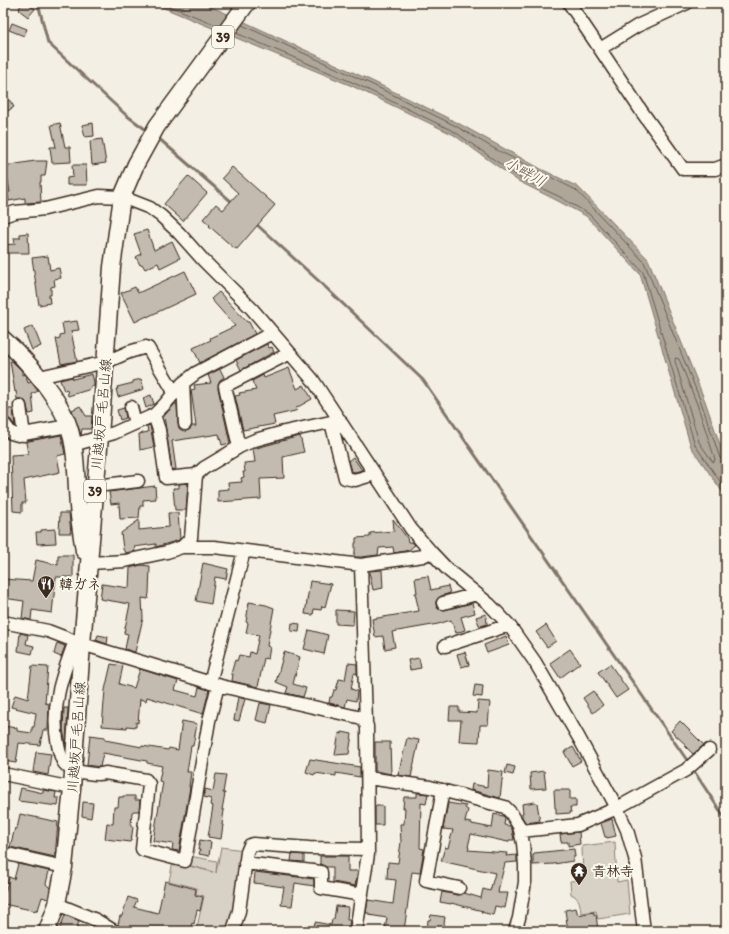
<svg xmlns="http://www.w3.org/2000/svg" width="729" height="934" viewBox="0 0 729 934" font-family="Itim,'Klee One',sans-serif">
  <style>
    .green { fill: #d8d1c6; stroke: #8a7e72 }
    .water { fill: #afa69a; stroke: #817468 }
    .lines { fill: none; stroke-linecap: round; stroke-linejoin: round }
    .shore { stroke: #695c50; stroke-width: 1 }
    .stream { stroke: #817468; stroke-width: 3 }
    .building { fill: #c3bbb0; stroke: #3b2a1e }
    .minor-casing { stroke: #3b2a1e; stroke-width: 15 }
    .major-casing { stroke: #3b2a1e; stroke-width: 19 }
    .minor { stroke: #fbf7ec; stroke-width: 12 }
    .major { stroke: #fbf7ec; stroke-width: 16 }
    .labels { text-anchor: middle; stroke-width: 4; stroke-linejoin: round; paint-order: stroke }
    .shield { fill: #fbf7ec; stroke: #75685c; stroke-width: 1 }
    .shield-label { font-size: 13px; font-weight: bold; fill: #3b2a1e }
    .street-label { font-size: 14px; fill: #3b2a1e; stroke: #fbf7ec }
    .poi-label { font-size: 14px; font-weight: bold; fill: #3b2a1e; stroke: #fbf7ec; text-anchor: start }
    .water-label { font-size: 15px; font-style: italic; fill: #645549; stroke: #fbf7ec }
  </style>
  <rect width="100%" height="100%" fill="#f3efe4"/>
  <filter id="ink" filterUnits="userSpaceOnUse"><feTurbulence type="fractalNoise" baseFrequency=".025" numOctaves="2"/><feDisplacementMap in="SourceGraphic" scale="8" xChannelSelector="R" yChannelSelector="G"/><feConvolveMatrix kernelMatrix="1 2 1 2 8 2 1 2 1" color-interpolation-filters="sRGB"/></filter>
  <g filter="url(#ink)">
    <path class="green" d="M615,842L617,882L627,880L630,914L598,919L596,911L581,913C580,904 580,898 571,894L570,881L583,880L582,846Z
      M221,847L244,850L230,931H196L204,896L196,894L197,888L169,881L173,862L213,872L188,865L189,856L217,861L216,873Z"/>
    <path class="water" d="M152,3H201L221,11L372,81L456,122L541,169L578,187L648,259L705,401L726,462V497L691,447L640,274L586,216L558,201L518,181L454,135L352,86Z"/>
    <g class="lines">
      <path class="shore" d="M162,3L219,26
        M242,25L371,84L454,125L495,149L576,190L644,262L701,402L720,458L723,461H726
        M236,33L354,83L455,132L520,178L560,197L589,214L643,272L695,445L726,490
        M676,358L679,359L697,404L715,459L714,462L712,461L699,442L675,361Z"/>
      <path class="stream" d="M38,3L48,43L126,115L149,132
        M157,137L233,203
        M255,223L321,283L423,380L689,763
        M692,768L726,820"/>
    </g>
    <path class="building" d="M23,3H27L35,9L28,17L19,10L20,9L19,8Z
      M12,23L27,29L24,36L9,30Z
      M3,90L14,107L3,114Z
      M60,123L65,147H70L71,162L52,163L50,147H56L51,125Z
      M93,123L94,136L85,137L82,125Z
      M102,139L106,163L92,165L90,141Z
      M35,161H47L45,176H41V182H40L41,202L25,203V198L9,201L7,192H10L7,176H5L4,166Z
      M72,165H86L87,185H67V178L73,177Z
      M232,167L275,205L237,249L235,248H234L209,226L210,225L203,219L216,204L223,210L238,193L222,178Z
      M188,176L207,193L183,221L164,204Z
      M147,230L154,250L172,241L180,258L160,268L158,263L145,269L142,264L140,265L136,257L141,254L134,234Z
      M28,233L29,253H4L3,245L15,244L14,238H20V234Z
      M48,256L50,270L59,268L61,278L54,279L55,286L51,287V295H49L50,303L39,305L32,258Z
      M185,271L196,294L147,317V316L135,322L121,293L135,287L138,293Z
      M219,292L247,322H249L255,334L200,363L193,348L211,340L210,338L235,326L211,299Z
      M77,321L79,330L71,331L77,361L61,364L56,339L60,338V335L64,334L62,323Z
      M33,326L41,346L32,350L24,330Z
      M267,344L269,348L272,347L274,352L241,370L236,360Z
      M10,361H12L22,371V375L24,374L26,377L28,383L31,382L38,391L32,394L34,413L29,414L26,402L22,399H17L16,391L15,392Z
      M289,368L297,389L304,385L312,399L296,408L297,410L295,411L273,416L275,424L243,430L235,396L240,395L239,393L256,390L252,381L263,375L264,378Z
      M220,369L224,377L220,380L218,388L230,443L222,445L219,434L172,441L176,469L172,470L164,416L175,404H177L178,424L179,428L186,431L189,430L192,426H196L191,390L195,389L194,385L211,383L208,375Z
      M92,374L94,382V386L90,387L91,389L68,396L67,390L64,391L60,380L72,377L73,379Z
      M141,379L144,389L118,397L116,389H118L117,387L133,383V381Z
      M151,395L154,404L146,408L143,398Z
      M80,406L86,416H92L91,429H82L81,435L72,410Z
      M124,408L126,418L120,420L117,410Z
      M9,409H13L15,426L11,420L7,418L6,411Z
      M150,425L154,447L140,450L139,434L148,432L147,426Z
      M61,435L65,454L57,456L60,472L24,480L26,503H22V512L13,511L11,455L28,454L26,442L29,441Z
      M300,436L304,452L283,457L284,478L260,479L261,499L218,502V490L229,489L228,483L242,482L241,478L244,477L243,472H245L244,463L255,462L253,449Z
      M353,457L362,470L355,472L352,471H351L348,461Z
      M188,483L186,510H175L173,488H179V484Z
      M155,486L156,499L143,500V506H140L139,518L120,519L119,503L111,504L109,492Z
      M60,513H69L71,533H59Z
      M168,513H178L180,539L179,540L156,547V544L134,547L135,551L125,553L123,549L121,533L139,520V530L168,527L169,526Z
      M393,519L407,538L408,542H412L415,545L410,549V550L394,553L393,547L379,548L378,555L361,557H354V553H355V543H356V538L370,537V533L394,531Z
      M55,529L56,543L37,544L36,532H41V530Z
      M58,555H73V577H56L52,613L32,610L31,620L22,618L24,601L3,598V579L32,581L36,560L58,565Z
      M203,563L228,569L226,579L215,577L211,604L196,601Z
      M141,565L150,566L149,593L148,599L142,598L143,618L135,652L125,649L128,634L124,633L130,604L100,599L102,584L129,588L130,568Z
      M382,570L383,588L373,590L369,571Z
      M428,576L431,590L448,586L450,593L441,596L436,601V605L438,609L445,610L472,603L475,613L461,617L465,630L456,633L451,620L438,624L392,632L395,647L385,649L383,636L375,637L372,619L419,611L415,593H417L415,578Z
      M310,581L331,584L325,607L322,606L321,610L314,609L313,615L305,614Z
      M249,602L266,605L274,608L267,646L270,647L268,659L264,658L258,687L232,681L233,674H231L235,660L237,661L239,655L249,657L250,652L255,654L259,635L246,633L248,623L246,622Z
      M336,610L354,611L353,625L336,624Z
      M486,614L487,624L481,626L480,625H479L476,617Z
      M292,623L300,624L299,632L291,631Z
      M546,625L556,641L547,647L536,632Z
      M309,630L328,635L324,654L304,649Z
      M20,633L28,635L26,644L34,646L32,654L18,651Z
      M98,635L108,637L107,644L96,640Z
      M506,636L509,645L487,653L484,645Z
      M57,643L65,646L61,657L54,654Z
      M570,649L580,663L560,678L550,663Z
      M284,652L300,657L293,684L306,688L303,697L286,693L288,687L276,682Z
      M465,652L469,665L461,667L457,654Z
      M419,658L421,668L410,670L408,660Z
      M348,663L357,664V674L354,673L351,689L357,691L356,701L347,699L345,707L329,703L330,697H332L334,690H336L339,679L345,680Z
      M111,664L123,666L119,684L134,688L140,669L178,681L175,690L197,696L199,687L209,690L203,714L147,697L146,701L140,699L138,723L136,722V727L127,726V728L102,726L105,690Z
      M610,664L628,690L616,698L598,672Z
      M32,666L48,667L45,703L49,704L48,730H43L40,745L19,743L16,763L3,761V726L17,728V731L32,733V727H34L36,713L11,707L15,695L28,699Z
      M475,685L483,686L482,697L473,696Z
      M593,691L603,705L593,713L583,698Z
      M238,697L245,699L239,721L234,720Z
      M478,701L490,702L488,725H480L479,742L459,741L461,720H449L450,707H459V712L477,713Z
      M260,703L271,705L267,723L256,720Z
      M64,708H68L66,744L63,730Z
      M182,721L197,724L193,746H191L187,772H191L189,787H190L179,851L172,850L173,844L153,841L163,782L159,781L162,766L147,763V761L103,753L100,767L87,765L90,735L105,737V740L142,747V746L168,750L169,748L178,750Z
      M680,721L704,745L693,754L684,745L685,744L671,731Z
      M342,732L352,734L349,754L335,755L339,733L342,734Z
      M407,738L419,740L411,777L398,775Z
      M375,742H390L391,774L375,771Z
      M573,747L581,761L572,766L564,752Z
      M36,752L51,754L48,775L33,772Z
      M310,759L360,767V777L336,773V776L315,773L314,775L306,772Z
      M507,765L515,767L513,775L505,773Z
      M488,770L503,772L500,798L471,790L472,784L487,787Z
      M544,771L546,788L531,789L530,773Z
      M216,774L226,775L223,793H225L222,810H224L222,825H223L221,839L208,837L213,806L210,805L211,799L204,797L205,789L213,791Z
      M21,788L43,793V790L56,792L55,798H59L58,806L18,801Z
      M554,790H570V799H576V807H570L571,813L556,814V808H555Z
      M417,793L428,794L426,804L421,803L420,848L424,849L420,873L412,872L404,931L385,929L387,918L369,915V913H366L368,900L393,904L396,880L387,879L388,862L398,863L401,842L400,824H404L405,808H403L404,797H417Z
      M123,796H135V800H140L139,811H134L132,812L131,826L133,827L131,842L105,839L107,823L113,824L114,807H118L119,797H123Z
      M83,802L93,803L91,818L82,816Z
      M535,802L536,803H537L540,821L526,823L522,817V813H523L522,804Z
      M448,803L466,806L465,808L468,810L465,822L472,823V824L492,828L494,814L503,816L505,818L504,825L510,826L512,829L514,840H509L508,842L471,834L468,847H469L468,850L507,853L506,856L517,855V862L505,863L499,887L498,893H508L505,908L495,906L493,915L481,912L483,911L451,903V904L440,902L442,892L458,895L464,893L481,898L483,889L490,891L495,873L441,861L445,847L448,848L453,830L443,829Z
      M375,806H383V825H375Z
      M20,814L58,822L55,857L10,847L15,828L17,829Z
      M612,819L616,836L607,838V837H605L601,823Z
      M579,832L580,844L568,846V842H561L560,834Z
      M200,840L211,842L209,856L199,854L200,850H198Z
      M574,849L575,857H573V861L554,864L533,865V855H534V853Z
      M292,854L304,855V862L291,861Z
      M320,856H348V871H358L355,886L333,882V867H326L320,864Z
      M18,864L49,871L46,884L50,888L48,899L42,897L38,910L36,909V911L3,904L4,893H5L9,877L14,879Z
      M255,872L314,879V886L295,883L292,906L281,905L284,887L254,883Z
      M165,881L196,889L195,895L203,897L200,911L197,910L194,924L192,923L190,931H125V928L120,927L118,925L120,916H122L128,897L137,900L134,907L158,913Z
      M336,906L348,907L347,920H350L348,931H313L315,922L331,925L332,919H334Z
      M576,908L578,915L594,912V915L596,914L598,931H568L565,910Z
      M65,915L79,921L76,931H59Z
      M431,915L445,917L443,931H427L428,920H430Z"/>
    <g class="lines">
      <g class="minor-casing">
        <path id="minor" d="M569,3L600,49L637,26L687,3
          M600,49L642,112L683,169H715L726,165
          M3,216L15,212L45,209L99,196L122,197L150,208L161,216L179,233L204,261L252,309L313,380L411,529L431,552L448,570L489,604L509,625L535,662L579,738L617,808L627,830L635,858L644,931
          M39,377L106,362L129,352L146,347L148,348L174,392
          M183,383L185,424
          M20,406L24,435
          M131,407L135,423
          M154,415L159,430L166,478L196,475
          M331,422L345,478L355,480L375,474
          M5,425L11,433L18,435L68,426
          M73,445L114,433L154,415L165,404L183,383L196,373L272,333
          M239,447L225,386L290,353
          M96,486L138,481
          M182,547H214L361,565
          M90,563L125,561L167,552L182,547L191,538L196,475L204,468L239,447L255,440L284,432L340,420
          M443,603L477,594
          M3,622L48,631L82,644L221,686L362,718L367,726L368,854L356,931
          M75,641C62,676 50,707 58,745C61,761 64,769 81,772C90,773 97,776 105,773L146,780L149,784L142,849L143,850L185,861L209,721L218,685
          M445,646L509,625
          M210,683L244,551
          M366,723L361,565L423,556L431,552
          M3,774L72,788
          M368,778L430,787L505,807L511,813L519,826L523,843L525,865V882L519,918L515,931
          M443,790L426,881L459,888
          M521,831L578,825L617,808L686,770L709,750
          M3,853L64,867
          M245,863L321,872V888L362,895
          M57,904L96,920L114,931
          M233,931L239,911L247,852L250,845L253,844L309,848L368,849"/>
      </g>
      <g class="major-casing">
        <path id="major" d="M3,339C26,359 59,397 69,427C77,452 76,480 78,506C79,521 82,536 84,551
          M47,931L57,904L64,867L72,788L82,644L100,436L112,267L122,197L136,164L157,126L247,3"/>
      </g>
      <use href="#minor" class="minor"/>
      <use href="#major" class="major"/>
    </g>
  </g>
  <defs>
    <g id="restaurant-pin" transform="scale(0.9)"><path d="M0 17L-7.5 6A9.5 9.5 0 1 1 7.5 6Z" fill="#3b2a1e" stroke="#fbf7ec"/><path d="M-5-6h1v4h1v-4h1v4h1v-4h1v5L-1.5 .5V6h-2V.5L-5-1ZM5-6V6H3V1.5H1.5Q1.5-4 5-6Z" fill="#fff"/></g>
    <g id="temple-pin" transform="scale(0.9)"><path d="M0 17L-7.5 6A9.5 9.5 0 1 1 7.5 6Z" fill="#3b2a1e" stroke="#fbf7ec"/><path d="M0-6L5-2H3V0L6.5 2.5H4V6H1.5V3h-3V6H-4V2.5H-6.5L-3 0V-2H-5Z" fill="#fff"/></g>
  </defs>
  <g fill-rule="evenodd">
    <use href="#restaurant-pin" x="46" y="584"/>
    <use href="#temple-pin" x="579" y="871"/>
  </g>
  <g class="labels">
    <g class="shield">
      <rect x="212" y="26" width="22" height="22" rx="3"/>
      <rect x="84" y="480" width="22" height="22" rx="3"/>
    </g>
    <g class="shield-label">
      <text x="223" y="42">39</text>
      <text x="95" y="496">39</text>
    </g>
    <g class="street-label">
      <text transform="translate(101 414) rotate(-85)" y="5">川越坂戸毛呂山線</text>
      <text transform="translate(76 737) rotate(-86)" y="5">川越坂戸毛呂山線</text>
    </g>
    <g class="poi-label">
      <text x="59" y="589">韓ガネ</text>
      <text x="592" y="876">青林寺</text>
    </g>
    <g class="water-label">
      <text transform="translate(525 172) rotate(29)" y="5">小畔川</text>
    </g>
  </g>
  <rect width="729" height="934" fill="none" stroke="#fbf7ec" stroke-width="16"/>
  <rect x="8" y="8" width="713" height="918" fill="none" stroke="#3b2a1e" stroke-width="1.5" filter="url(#ink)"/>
</svg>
